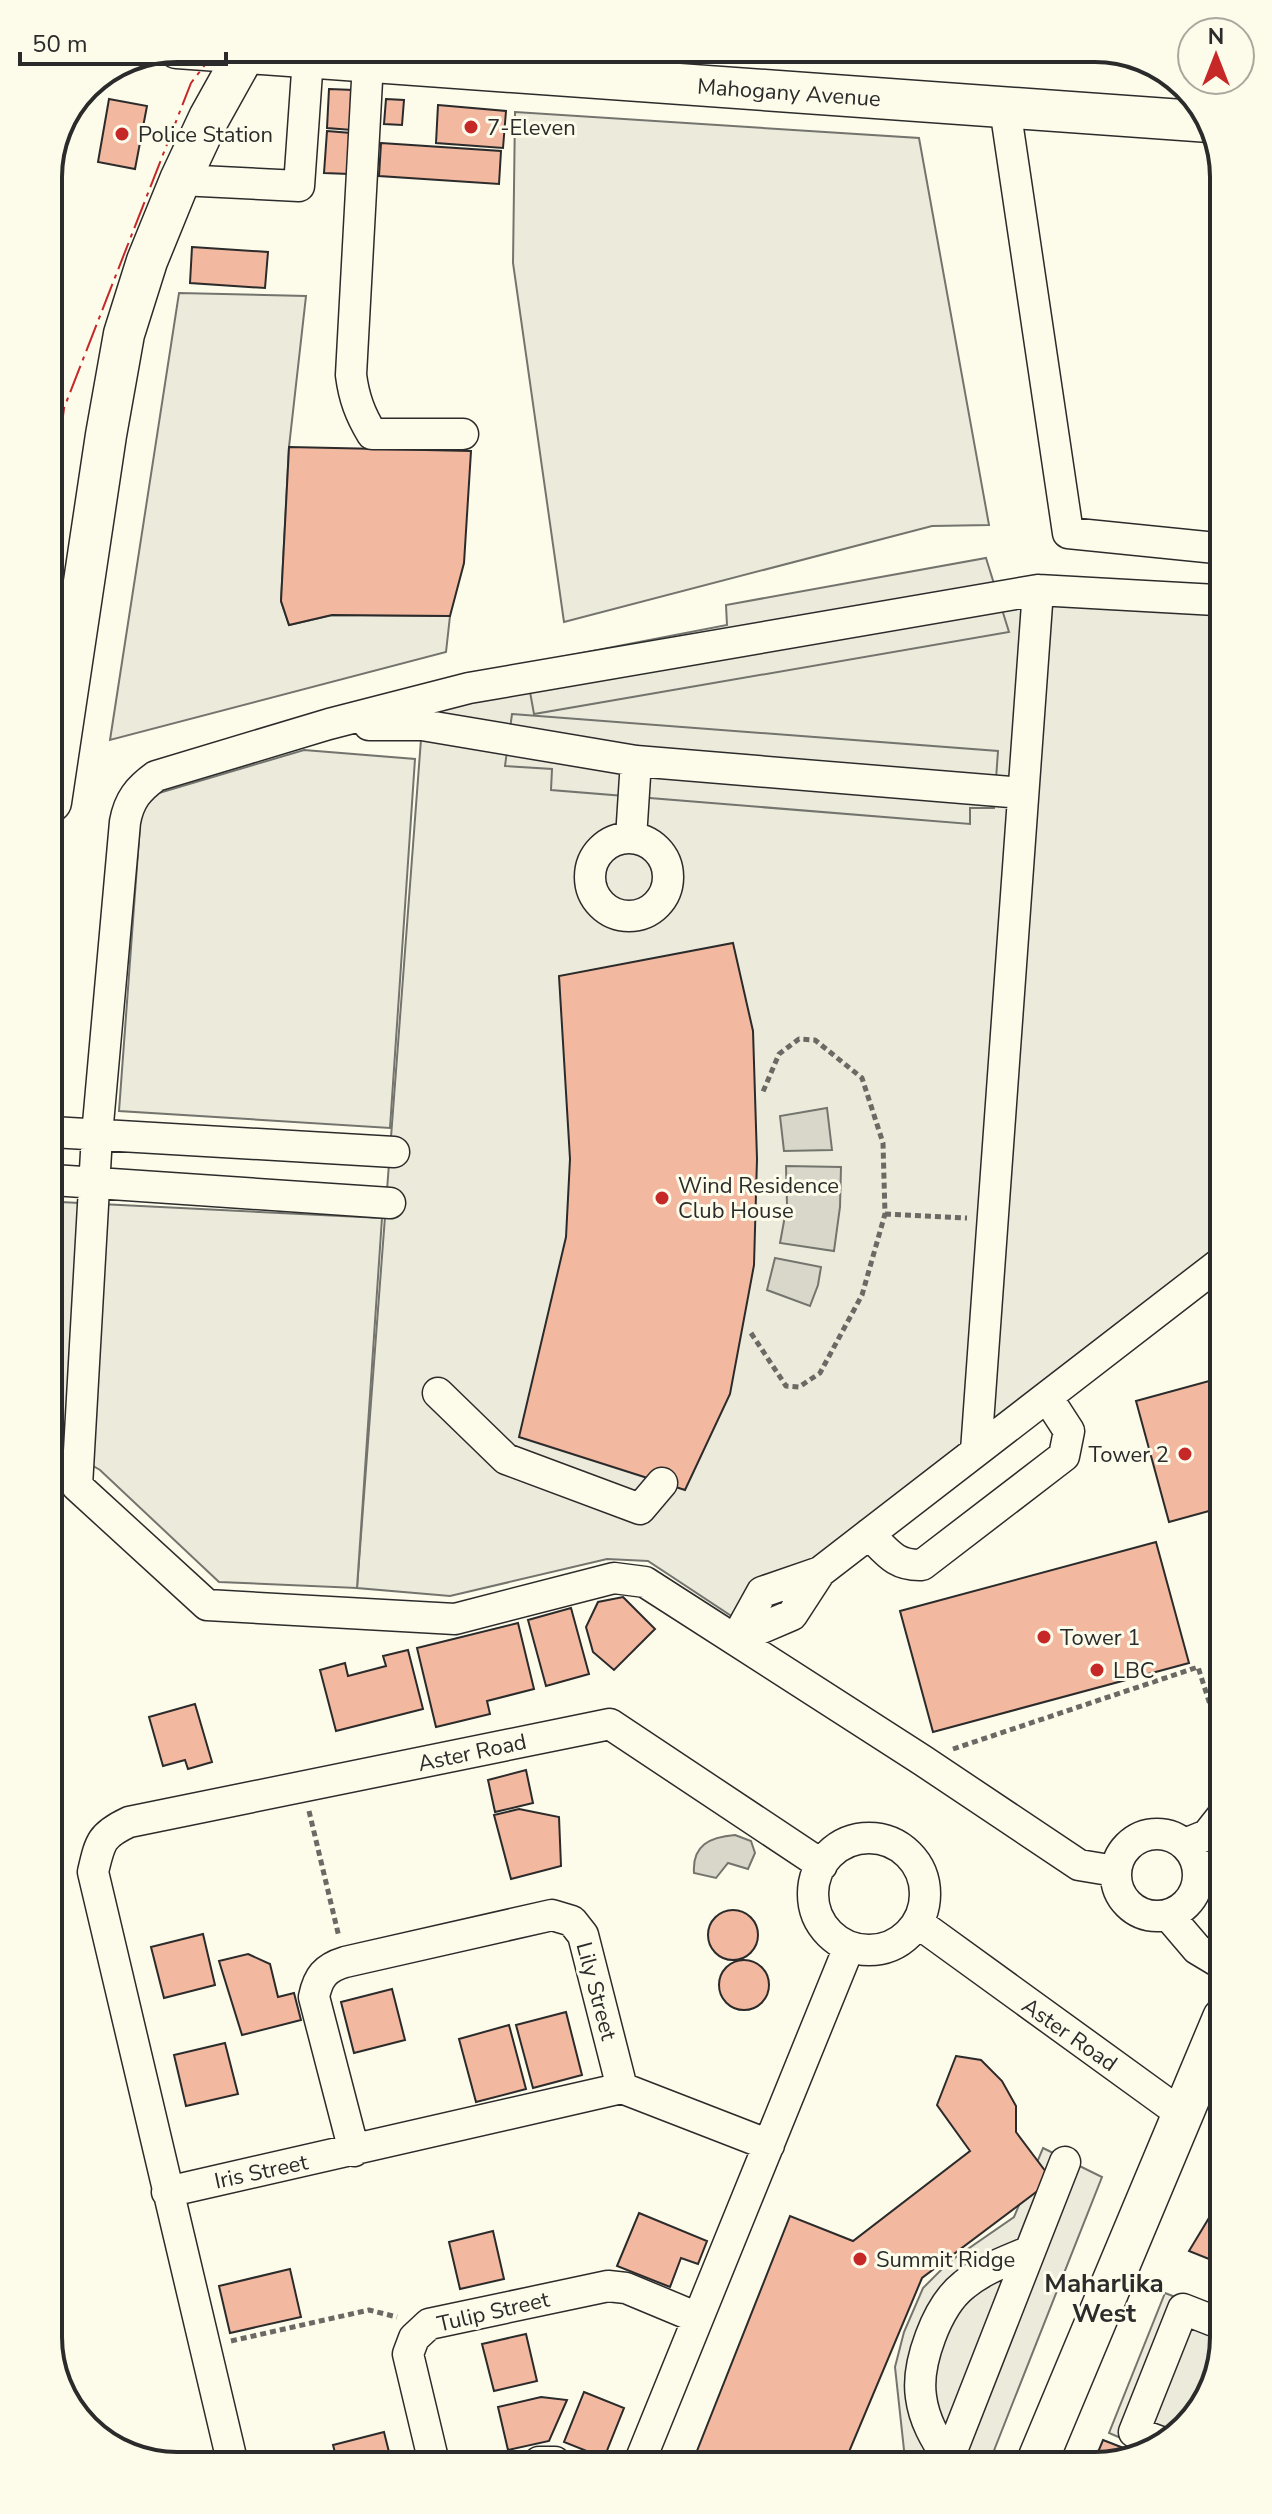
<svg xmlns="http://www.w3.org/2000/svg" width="1272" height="2514" viewBox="0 0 1272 2514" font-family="'Nunito Sans',sans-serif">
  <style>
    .green { fill: #ecebdb; stroke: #74746e; stroke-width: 2 }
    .parking { fill: #eceadb; stroke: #74746e; stroke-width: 2 }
    .water { fill: #d8d7c9; stroke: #74746e; stroke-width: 2 }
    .building { fill: #f2b8a0; stroke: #2b2b2b; stroke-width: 2 }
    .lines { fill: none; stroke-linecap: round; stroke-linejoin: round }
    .minor-casing { stroke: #2b2b2b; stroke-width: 33 }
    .major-casing { stroke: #2b2b2b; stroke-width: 43 }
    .path { stroke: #6a6964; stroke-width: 5; stroke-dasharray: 6 4; stroke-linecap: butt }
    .minor { stroke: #fdfbea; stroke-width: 30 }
    .major { stroke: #fdfbea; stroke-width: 40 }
    .power { stroke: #c62828; stroke-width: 2; stroke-dasharray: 28 6 4 6; stroke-linecap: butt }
    .poi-dot { fill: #c62828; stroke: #fdfbea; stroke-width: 3 }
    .labels { text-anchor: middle; stroke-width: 6; stroke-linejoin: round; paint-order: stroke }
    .street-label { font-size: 22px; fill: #2b2b2b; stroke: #fdfbea }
    .poi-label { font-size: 22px; fill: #2b2b2b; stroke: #fdfbea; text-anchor: start }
    .quarter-label { font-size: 26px; font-weight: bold; fill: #2b2b2b; stroke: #fdfbea }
    .rim { fill: none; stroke: #2b2b2b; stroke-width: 4 }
  </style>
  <rect width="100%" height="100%" fill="#fdfbea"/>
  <path class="green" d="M515,112L919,138L989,525L932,526L564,622L513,263Z
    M179,293L306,296L289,447L281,601L289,625L332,615L450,616L446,652L110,740Z
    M1050,600L1216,612L1219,1264L838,1558L733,1617L648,1561L607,1559L450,1596L357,1588L422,726L349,721Z"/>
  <path class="parking" d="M986,558L1009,632L534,714L525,664L727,625L726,605Z
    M512,714L998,751L994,808H970V824L551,790L552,769L505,766Z
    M304,750L415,759L390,1128L119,1111L142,798Z
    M60,1202L382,1218L357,1588L219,1582L100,1470L54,1443L53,1297Z
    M1043,2148L1102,2177L991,2458L905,2459L895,2367L904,2332L923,2288L949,2262L1014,2217Z
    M1165,2293L1224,2316V2338L1202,2409L1151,2451L1109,2433Z"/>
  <path class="water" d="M827,1108L832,1150L784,1151L780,1116Z
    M786,1166L841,1167L840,1207L834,1251L780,1243L787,1205Z
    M775,1258L821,1267L818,1285L810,1306L767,1290Z
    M735,1835L751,1841L755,1853L748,1869L728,1863L716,1878L694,1873C692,1845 710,1837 735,1835Z"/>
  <path class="building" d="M593,48H678L679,56L593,52Z
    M329,89L354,90L352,130L327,128Z
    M109,99L147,106L135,169L98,162Z
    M386,99L404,100L402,125L384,124Z
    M438,105L506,111L503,148L436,143Z
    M327,131L351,133L349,174L324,173Z
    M381,143L501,151L499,184L379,176Z
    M192,247L268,252L265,288L190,283Z
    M49,345L63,346L61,383H49Z
    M289,447L471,451L464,563L450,616L332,615L289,625L281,601Z
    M733,943L753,1031L757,1159L754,1265L730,1394L685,1490L519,1437L566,1237L570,1159L559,976Z
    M1220,1378V1508L1169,1522L1136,1401Z
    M1156,1542L1189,1663L933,1732L900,1611Z
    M623,1597L655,1629L614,1670L593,1652L586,1627L598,1602Z
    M571,1608L589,1674L546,1686L528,1620Z
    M518,1623L534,1689L487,1701L490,1714L436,1727L417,1648Z
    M408,1650L423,1709L336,1731L320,1670L345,1663L348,1676L386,1666L383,1656Z
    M195,1704L212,1762L188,1769L185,1760L163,1766L149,1717Z
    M526,1770L533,1803L495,1812L488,1780Z
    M519,1809L559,1817L561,1866L511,1879L494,1815Z
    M708 1935a25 25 0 1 1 50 0a25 25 0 1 1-50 0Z
    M203,1934L215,1985L164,1998L151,1947Z
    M248,1954L270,1964L278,1997L294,1993L301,2020L242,2035L219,1961Z
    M719 1985a25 25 0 1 1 50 0a25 25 0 1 1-50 0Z
    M392,1989L405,2040L354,2053L341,2002Z
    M566,2012L582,2075L533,2088L516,2025Z
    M509,2025L526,2089L476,2102L459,2039Z
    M225,2043L238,2094L186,2106L174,2055Z
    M956,2056L981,2060L1002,2081L1016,2106V2132L1052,2180L922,2278L846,2459L693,2461L790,2216L853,2241L970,2151L937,2105Z
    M1221,2198H1223L1224,2265L1189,2251Z
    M639,2213L707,2241L698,2264L681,2258L670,2287L617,2266Z
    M493,2231L504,2279L460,2289L449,2242Z
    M290,2269L301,2317L230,2333L219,2286Z
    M526,2334L537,2381L494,2391L482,2344Z
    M584,2392L624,2408L604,2458L564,2442Z
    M541,2397L567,2400L549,2441L508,2450L498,2407Z
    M384,2432L392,2464H338L333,2445Z
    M1103,2440L1144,2456L1096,2457Z"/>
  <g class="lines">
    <g class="minor-casing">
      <path id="minor" d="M368,62L351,375C354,398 360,414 372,434H463
        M1005,108L1068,533L1216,548
        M180,180L299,186L308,58
        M369,725H422L636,761L1022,793
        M590 877a39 39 0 1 1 78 0a39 39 0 1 1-78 0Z
        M631,838L636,761
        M52,1132L394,1152
        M53,1180L390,1203
        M438,1393L506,1459L640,1509L662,1483
        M976,1451L1038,590
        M869,1534C887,1552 895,1566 922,1565L1064,1456L1069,1431L1047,1397
        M736,1639L762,1592L820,1572L1219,1264
        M736,1639L792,1615L820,1572
        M1116 1875a41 41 0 1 1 82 0a41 41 0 1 1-82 0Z
        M813 1894a56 56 0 1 1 112 0a56 56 0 1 1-112 0Z
        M1185,1844L1207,1835L1222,1816
        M1115,1871L1079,1865L922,1760L645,1582L614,1578L455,1619L207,1605L77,1486L97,1135L125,822C129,800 138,789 156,776L329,724L469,688L1038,590L1216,600
        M1168,1915L1197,1949L1222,1964
        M918,1923L1183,2115
        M622,2088L769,2145
        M354,2151L314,1997C318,1977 325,1968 345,1962L552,1915L572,1921L583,1935L622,2088
        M167,2192L622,2088
        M1161,2442L1134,2432L1183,2309L1224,2325
        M948,2458C935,2439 924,2420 921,2397C916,2364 937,2306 964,2285C983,2269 1007,2261 1030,2251
        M949,2458L1065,2162
        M640,2461L849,1947
        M539,2462H555
        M434,2463L408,2354L414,2338L429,2324L608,2286L626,2288L698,2318
        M233,2465L93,1872C100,1842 101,1835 129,1822L610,1724L822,1865"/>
    </g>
    <g class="major-casing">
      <path id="major" d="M177,48L1210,122
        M51,802L106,435L124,334L147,261L180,180L209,118L248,48
        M1039,2457L1223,2018"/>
    </g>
    <path class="path" d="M885,1214L967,1218
      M751,1333L786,1386L799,1387L820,1373L862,1295L885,1214L883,1143L862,1078L815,1040L799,1039L779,1054L762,1094
      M953,1749L1198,1667L1221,1739
      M309,1811L339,1937
      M231,2341L369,2310L397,2317"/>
    <use href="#minor" class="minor"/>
    <use href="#major" class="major"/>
    <path class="power" d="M50,522L64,408L191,83L218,48"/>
  </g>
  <g class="poi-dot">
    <circle cx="471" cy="127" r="8"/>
    <circle cx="122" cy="134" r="8"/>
    <circle cx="662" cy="1198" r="8"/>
    <circle cx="1185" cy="1454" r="8"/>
    <circle cx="1044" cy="1637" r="8"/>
    <circle cx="1097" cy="1670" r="8"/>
    <circle cx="860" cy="2259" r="8"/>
  </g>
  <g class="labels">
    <g class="street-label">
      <text transform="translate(789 92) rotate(4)" y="8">Mahogany Avenue</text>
      <text transform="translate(472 1752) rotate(-12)" y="8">Aster Road</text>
      <text transform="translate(597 1991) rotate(75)" y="8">Lily Street</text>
      <text transform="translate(1070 2034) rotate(35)" y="8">Aster Road</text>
      <text transform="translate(261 2171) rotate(-12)" y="8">Iris Street</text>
      <text transform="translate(493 2311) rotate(-13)" y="8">Tulip Street</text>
    </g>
    <g class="poi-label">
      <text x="487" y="135">7-Eleven</text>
      <text x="138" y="142">Police Station</text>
      <text x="678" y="1193">Wind Residence<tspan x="678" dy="25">Club House</tspan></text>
      <text x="1169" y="1462" text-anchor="end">Tower 2</text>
      <text x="1060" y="1645">Tower 1</text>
      <text x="1113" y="1678">LBC</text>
      <text x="876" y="2267">Summit Ridge</text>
    </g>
    <g class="quarter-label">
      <text x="1104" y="2292">Maharlika<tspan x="1104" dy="30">West</tspan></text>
    </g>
  </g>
  <path d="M0 0H1272V2514H0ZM177 62H1095A115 115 0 0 1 1210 177V2337A115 115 0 0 1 1095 2452H177A115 115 0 0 1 62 2337V177A115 115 0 0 1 177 62Z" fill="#fdfbea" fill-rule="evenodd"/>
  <path class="rim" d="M177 62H1095A115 115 0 0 1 1210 177V2337A115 115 0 0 1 1095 2452H177A115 115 0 0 1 62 2337V177A115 115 0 0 1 177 62Z"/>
  <g transform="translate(1216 56)"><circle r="38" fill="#fdfbea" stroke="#a9a89e" stroke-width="2"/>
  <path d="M0-6L14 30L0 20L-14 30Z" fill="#c62828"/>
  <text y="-12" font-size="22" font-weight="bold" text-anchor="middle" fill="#2b2b2b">N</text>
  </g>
  <path d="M20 52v12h206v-12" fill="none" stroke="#2b2b2b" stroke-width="4"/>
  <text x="32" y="52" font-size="24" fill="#2b2b2b" stroke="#fdfbea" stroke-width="6" paint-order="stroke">50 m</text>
</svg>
